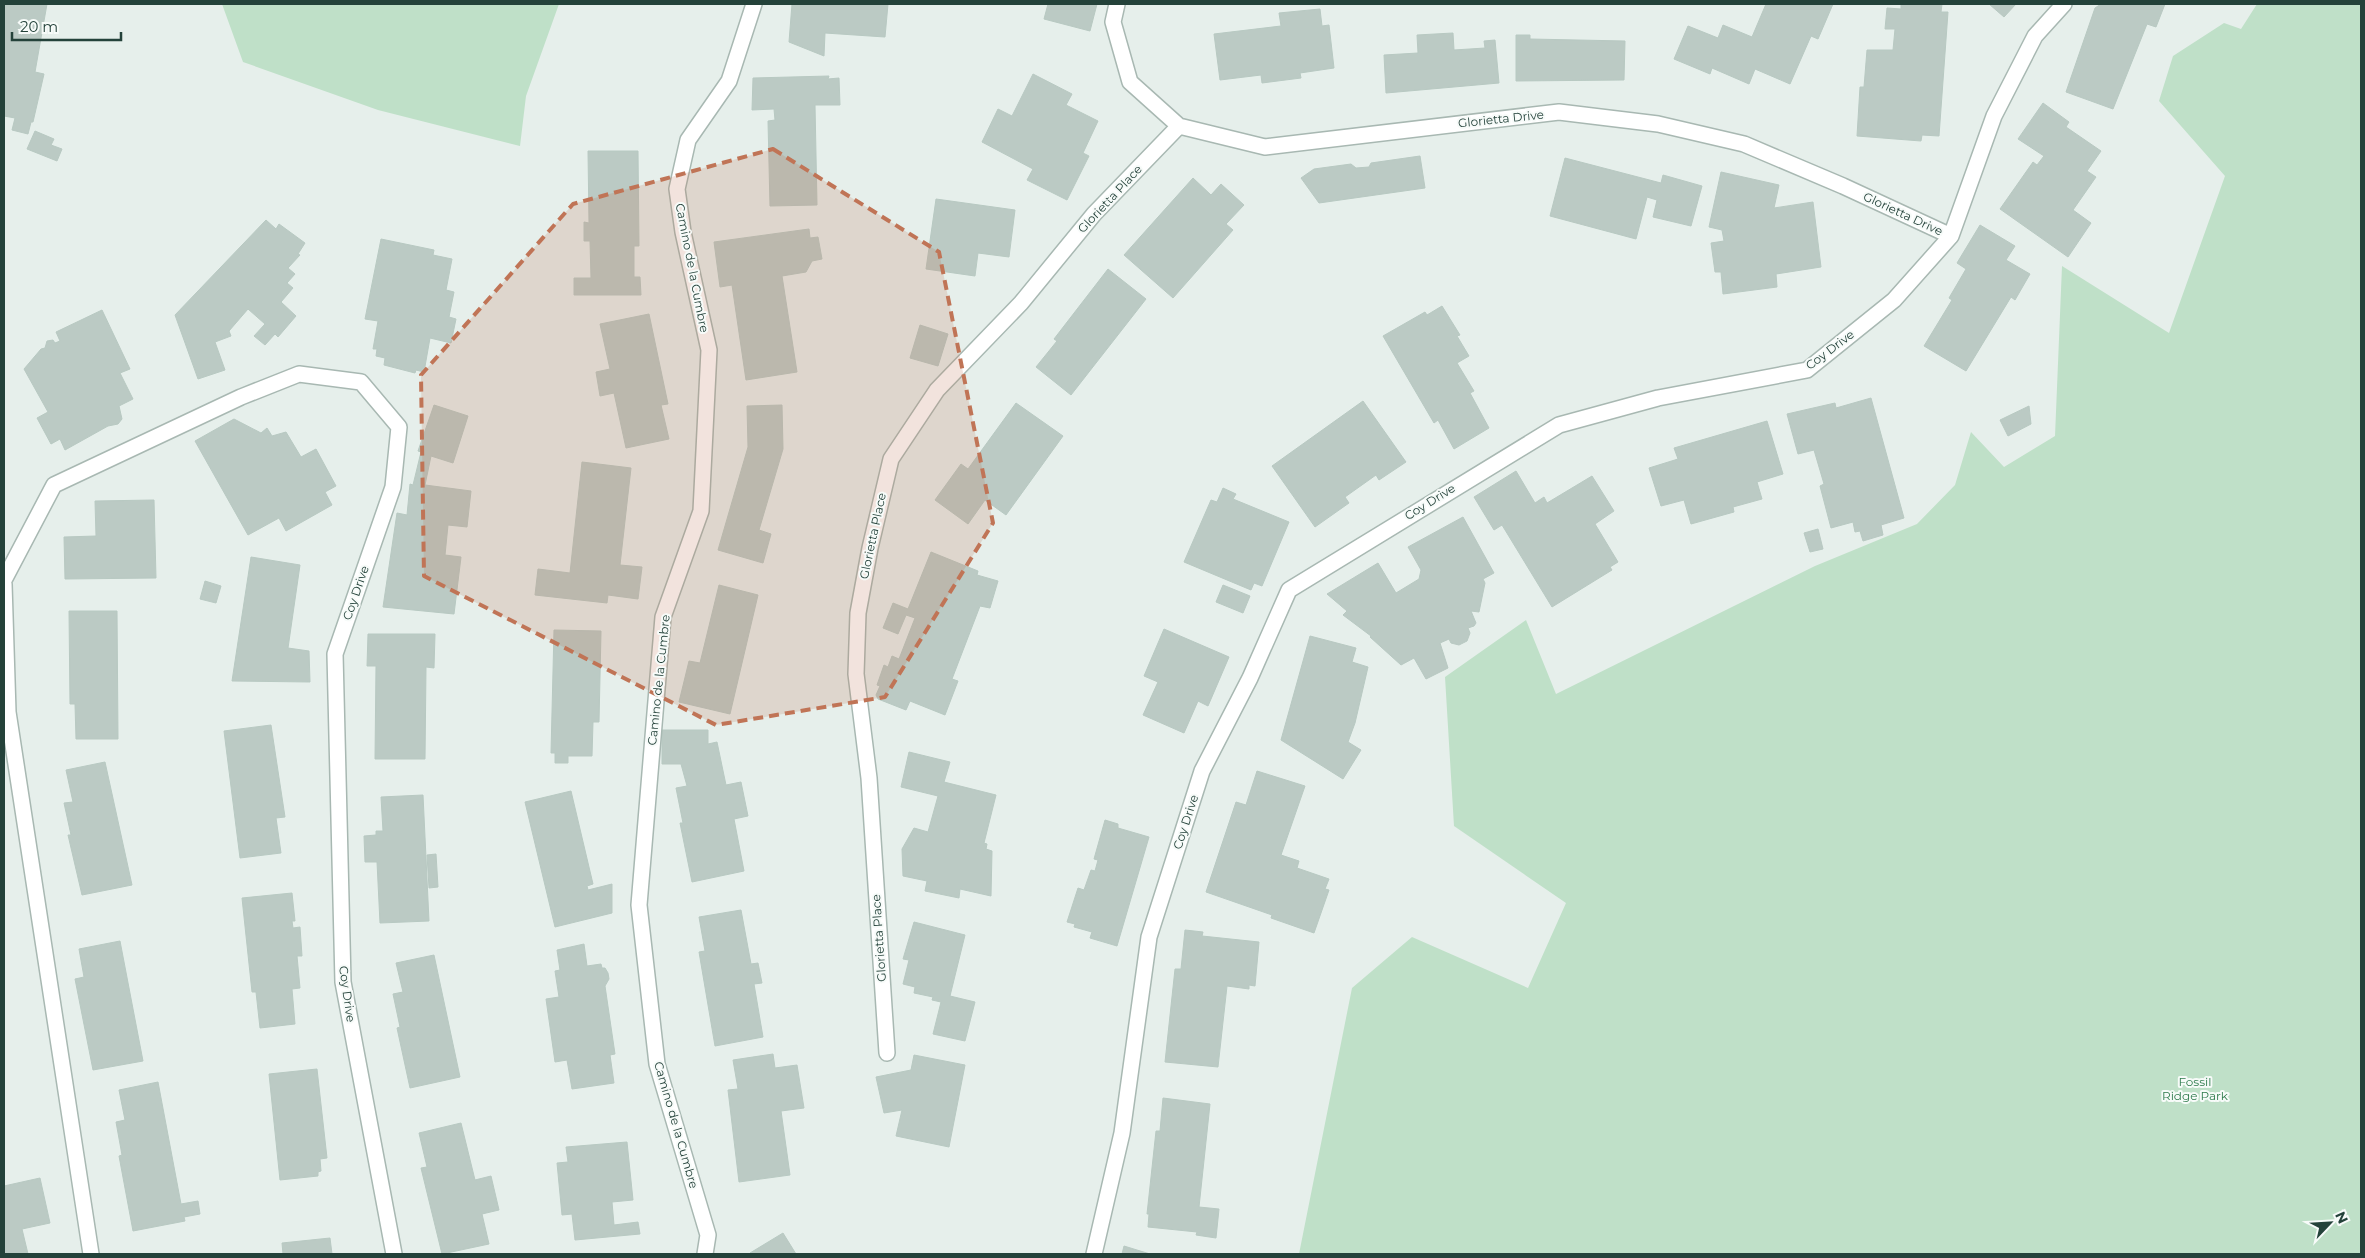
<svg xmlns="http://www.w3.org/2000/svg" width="2365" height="1258" viewBox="0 0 2365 1258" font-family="Montserrat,sans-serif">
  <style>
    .green { fill: #bfe0c8 }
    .building { fill: #bbcac4; stroke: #b8c9c2 }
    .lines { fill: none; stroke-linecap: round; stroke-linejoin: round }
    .minor-casing { stroke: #a8b8b2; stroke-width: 18 }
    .minor { stroke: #fff; stroke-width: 15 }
    .marked { fill: #c07456; fill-opacity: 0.2; stroke: #c07456; stroke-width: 4; stroke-dasharray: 10 6; stroke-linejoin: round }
    .labels { text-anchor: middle; stroke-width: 4; stroke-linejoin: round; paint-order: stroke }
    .street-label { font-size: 12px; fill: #24423a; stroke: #f7fbf9 }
    .park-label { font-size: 12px; fill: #2d7a4b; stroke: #f7fbf9 }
  </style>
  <rect width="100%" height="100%" fill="#e6efeb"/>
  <path class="green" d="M222,4H559L526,96L520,146L378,110L243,62Z
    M2257,4H2361V1254H1299L1352,988L1412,937L1528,988L1566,903L1454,826L1445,677L1526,620L1556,694L1815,566L1917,524L1955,485L1971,432L2004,467L2055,436L2062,266L2169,333L2225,176L2159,101L2173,56L2224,23L2241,29Z"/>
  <path class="building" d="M4,4H47L35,72L44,74L33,122H31L28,134L12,130L15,118L4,116Z
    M792,4H888L885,37L825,33L824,56L789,42Z
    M1048,4H1097L1090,31L1044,19Z
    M1766,4H1833L1818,39L1811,36L1790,84L1755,69L1749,84L1712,68L1710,74L1674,59L1688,26L1718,38L1723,25L1752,37Z
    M1901,4H1942L1941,12H1948L1939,136L1922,135L1921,141L1857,136L1860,87H1864L1867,50H1893L1895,29H1885L1887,8L1901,9Z
    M1989,4H2016L2004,17Z
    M2101,4H2165L2156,27L2147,24L2113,109L2066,92L2095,8Z
    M1320,9L1322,26L1329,25L1334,68L1300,73L1301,78L1262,83L1261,75L1220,80L1214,34L1281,26L1279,13Z
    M1453,33L1454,50L1485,48L1484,41L1495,40L1499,83L1386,93L1384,55L1418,53L1417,35Z
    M1516,35H1530V39L1625,41L1624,80L1516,81Z
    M1033,74L1072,94L1066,105L1098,121L1083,153L1089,156L1067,200L1027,180L1033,169L982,142L998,109L1012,116Z
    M829,76L828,79L839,78L840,105H815L817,205L770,206L768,121L775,120L774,109L752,110L753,78Z
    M2043,103L2069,122L2066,127L2101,151L2087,171L2096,177L2073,210L2091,223L2068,257L2000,209L2033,162L2037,165L2044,156L2018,139Z
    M35,131L54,139L51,145L62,149L57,161L27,149Z
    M588,151H638L639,246H634V277H640L641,295H574V278H591L590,241H584V222L589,223Z
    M1420,156L1425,188L1319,203L1301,178L1314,169L1351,164L1356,168L1369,167L1371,163Z
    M1565,158L1661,183L1663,175L1702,186L1691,226L1653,217L1657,200L1647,197L1636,239L1550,216Z
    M1721,172L1779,185L1774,208L1813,202L1821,267L1776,274L1777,287L1723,294L1721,272H1715L1711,243L1724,241L1722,230L1709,227Z
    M1193,178L1211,195L1221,184L1244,205L1226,224L1233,230L1173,298L1124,255Z
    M936,199L1015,210L1009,257L978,253L975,276L926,269Z
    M266,220L276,229L279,224L305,243L298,254L300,255L288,268L295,274L287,283L293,288L281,302L296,316L278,337L275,334L265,345L254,336L265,324L248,309L229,331L231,336L215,342L225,370L198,379L175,315Z
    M1980,225L2015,246L2006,260L2030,274L2015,300L2011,297L1966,371L1924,346L1952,300L1949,298L1966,269L1957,263Z
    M809,229L810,238L818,237L822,259L812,261L806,272L782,276L797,372L746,380L732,285L720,287L714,242Z
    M381,239L434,250L433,255L452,259L446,290L454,292L449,317L456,319L451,343L430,338L424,372L416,370L415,373L384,365L385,358L376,356L377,349H373L378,321L365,319Z
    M1108,269L1146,299L1071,395L1036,367L1057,341L1054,339Z
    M1442,306L1460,335L1457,336L1469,356L1457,363L1474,391L1470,393L1489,428L1454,449L1438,420L1434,423L1383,336L1425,312L1427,315Z
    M102,310L130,369L120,373L133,399L119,406L122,419L118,424L108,426L65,450L60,439L51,444L37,418L48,412L24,369L41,349L45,348L47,341L53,340L55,343L60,341L56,332Z
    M649,314L668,404L661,405L669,439L626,448L614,393L600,396L596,372L610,369L600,324Z
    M920,325L948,334L938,366L910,358Z
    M1871,398L1904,518L1881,525L1883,535L1863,541L1860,531L1855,532L1853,522L1831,528L1820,486L1824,484L1814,450L1798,454L1787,414L1835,403L1836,408Z
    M1363,401L1406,462L1379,480L1376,475L1345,497L1349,503L1315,527L1272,466Z
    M1016,403L1063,436L1006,515L985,500L968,524L935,500L961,464L968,469Z
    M434,405L468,416L453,463L431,456L425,485L471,491L467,527L448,525L445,555L461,557L454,614L383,607L397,513L407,515L410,484L413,485L421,452L418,451Z
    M782,405L783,449L759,530L771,534L763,563L718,550L748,447L747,406Z
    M2029,406L2031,424L2008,436L2000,420Z
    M234,419L261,433L267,428L272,436L286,432L301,457L316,449L336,486L325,492L332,505L286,531L279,518L248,535L195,441Z
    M1767,421L1783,474L1757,482L1762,499L1733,507L1734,512L1691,524L1684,500L1661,506L1649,468L1678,459L1674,448Z
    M582,462L631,468L620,565L642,567L638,599L608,595L607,603L535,595L538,569L570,573Z
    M1516,471L1535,503L1544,497L1547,503L1592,476L1614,511L1595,524L1618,562L1610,567L1612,570L1552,607L1502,525L1494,530L1474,497Z
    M1223,488L1236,494L1233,499L1289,522L1262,586L1254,583L1251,590L1184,562L1211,500L1217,502Z
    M154,500L156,578L65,579L64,537L96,536L95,501Z
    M1463,517L1494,573L1483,579L1485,583L1479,612L1471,611L1476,623L1474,626L1468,628L1470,633L1467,641L1459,645L1451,643L1449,639L1440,643L1448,668L1426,679L1414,658L1401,665L1370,637L1371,636L1343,615L1347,611L1327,594L1378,563L1396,593L1419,579L1421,570L1408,547Z
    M1818,529L1823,549L1810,552L1804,533Z
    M931,552L978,571L977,575L998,581L990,608L980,606L952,679L958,681L945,715L910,701L906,710L878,699L876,695L880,686L877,685L884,665L888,667L892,656L899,659L915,618L906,615L898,634L883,628L893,603L908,609Z
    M251,557L300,565L288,648L309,651L310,682L232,681Z
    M205,581L221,586L216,603L200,599Z
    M719,585L758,595L730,714L679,702L689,661L700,663Z
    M1223,585L1250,596L1243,613L1216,602Z
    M69,611H117L118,739H76L75,704H70Z
    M1164,629L1229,657L1208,706L1198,701L1184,733L1143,715L1158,682L1144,676Z
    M554,630L601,631L599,722H593L592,756H568V763H555V753H551Z
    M368,634H435L434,668L426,667L425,759H375L376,666H367Z
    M1310,636L1356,648L1352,662L1368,667L1355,723L1348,742L1361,750L1343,779L1281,740Z
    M271,725L285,817L276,818L281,853L240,858L224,731Z
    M662,730H708V744L717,742L726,785L741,782L748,816L734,819L744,871L692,882L680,823H683L676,788L687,786L681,764H662Z
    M909,752L950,762L944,782L996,795L984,843L987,844L986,849L992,851L991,896L960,889L959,898L925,891L927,881L903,876L902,849L914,828L928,832L938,796L901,787Z
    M105,762L132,885L82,895L68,835H71L64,803L73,802L66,770Z
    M1257,771L1305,786L1281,855L1299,861L1297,868L1329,879L1325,889L1329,890L1314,933L1271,918L1272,915L1206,892L1236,802L1246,805Z
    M571,791L593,884L587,886L588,890L612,884V913L555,927L525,802Z
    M423,795L429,921L380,923L377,862H365L364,836L376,835V831H383L381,797Z
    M1105,820L1118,824V828L1149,837L1117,946L1090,938L1092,932L1074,927L1075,924L1067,922L1078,888L1084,890L1091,870L1095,871L1098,860L1094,859Z
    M436,854L438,887L429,888L427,855Z
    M292,893L295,921H292L293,928L300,927L302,956H297L300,988L292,989L295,1024L260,1028L256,992H252L242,898Z
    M741,910L751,964L758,963L762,983L754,984L763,1037L715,1046L699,952L705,951L699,917Z
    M914,922L965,935L950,996L975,1002L965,1041L933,1034L941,1002L932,1000L933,997L914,993L915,987L903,984L909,960L903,959Z
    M1185,930L1203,932L1202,936L1259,942L1255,986L1249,985V989L1227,986L1218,1067L1165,1062L1175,969H1181Z
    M120,941L143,1061L93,1070L75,979L84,977L79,949Z
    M584,944L587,966L601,964L602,968H605L608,973L609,979L605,986L615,1054L610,1055L614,1083L572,1089L567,1060L555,1062L546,999L559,997L555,971L560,970L557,950Z
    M434,955L460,1077L410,1088L397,1028L400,1027L393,994L403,992L396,963Z
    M773,1054L775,1068L797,1065L804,1108L781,1111L790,1175L739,1182L728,1090L738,1089L733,1060Z
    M914,1055L965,1065L949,1147L896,1136L902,1110L884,1113L876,1077L911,1070Z
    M317,1069L327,1158L320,1159L321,1171L318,1172V1176L280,1180L269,1074Z
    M158,1082L181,1204L198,1201L200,1214L184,1217L185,1221L133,1231L119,1156L122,1155L116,1122L125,1120L119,1090Z
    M1163,1098L1210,1104L1199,1207L1219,1209L1216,1238L1196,1235L1197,1232L1148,1227L1149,1214H1147L1156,1131H1160Z
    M461,1123L475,1180L491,1176L499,1210L482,1214L489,1244L442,1254L421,1168L427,1167L419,1133Z
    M627,1142L633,1200L612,1202L614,1225L638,1222L640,1234L575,1240L572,1214L562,1215L557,1163L568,1162L566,1147Z
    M40,1178L50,1223L22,1229L28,1254H4V1186Z
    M783,1233L796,1254H750V1253Z
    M330,1238L332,1254H283L282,1243Z
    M1124,1246L1150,1254H1122Z"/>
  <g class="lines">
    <g class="minor-casing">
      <path id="minor" d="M1117,4L1113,22L1130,82L1179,126L1265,147L1559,112L1658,124L1744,144L1843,186L1951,236
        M4,580L54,485L241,397L299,374L361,382L399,427L393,487L335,654L343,982L394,1254
        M4,584L8,712L91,1254
        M887,1053L869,778L856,674L858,613L870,548L891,459L937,390L1021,303L1094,214L1179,126
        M705,1254L708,1235L657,1064L639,905L663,617L701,511L709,350L683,232L677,189L688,140L729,81L754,4
        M1094,1254L1122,1133L1149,937L1202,771L1250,678L1289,590L1559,425L1658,398L1807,370L1894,300L1951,236L1994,116L2035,36L2064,4"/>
    </g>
    <use href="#minor" class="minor"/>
  </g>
  <path class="marked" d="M773,149L939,252L993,523L885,697L716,725L424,576L421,375L573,204Z"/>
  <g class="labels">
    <g class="street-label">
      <text transform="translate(1501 119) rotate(-6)" y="4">Glorietta Drive</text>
      <text transform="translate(1110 199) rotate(-47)" y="4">Glorietta Place</text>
      <text transform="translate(1903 214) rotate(25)" y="4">Glorietta Drive</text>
      <text transform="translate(692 268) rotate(79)" y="4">Camino de la Cumbre</text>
      <text transform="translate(1830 350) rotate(-37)" y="4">Coy Drive</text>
      <text transform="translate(1430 502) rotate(-32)" y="4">Coy Drive</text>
      <text transform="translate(873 536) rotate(-78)" y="4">Glorietta Place</text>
      <text transform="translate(356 593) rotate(-71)" y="4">Coy Drive</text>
      <text transform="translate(659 680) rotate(-84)" y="4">Camino de la Cumbre</text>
      <text transform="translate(1186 822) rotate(-72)" y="4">Coy Drive</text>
      <text transform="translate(879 938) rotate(-94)" y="4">Glorietta Place</text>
      <text transform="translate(347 994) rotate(82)" y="4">Coy Drive</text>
      <text transform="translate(676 1125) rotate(74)" y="4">Camino de la Cumbre</text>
    </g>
    <g class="park-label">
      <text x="2195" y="1086">Fossil<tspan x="2195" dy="14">Ridge Park</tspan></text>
    </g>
  </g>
  <rect width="2365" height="1258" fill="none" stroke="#24423a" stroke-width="10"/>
  <g transform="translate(2330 1223) rotate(65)" stroke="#f7fbf9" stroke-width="4" paint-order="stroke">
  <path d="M0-4L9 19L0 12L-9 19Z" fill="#24423a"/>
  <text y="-8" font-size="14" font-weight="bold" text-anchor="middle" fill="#24423a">N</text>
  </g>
  <path d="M12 32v8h109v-8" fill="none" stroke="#24423a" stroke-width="2.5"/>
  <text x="20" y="32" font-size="15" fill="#24423a" stroke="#f7fbf9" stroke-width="4" paint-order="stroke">20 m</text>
</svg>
